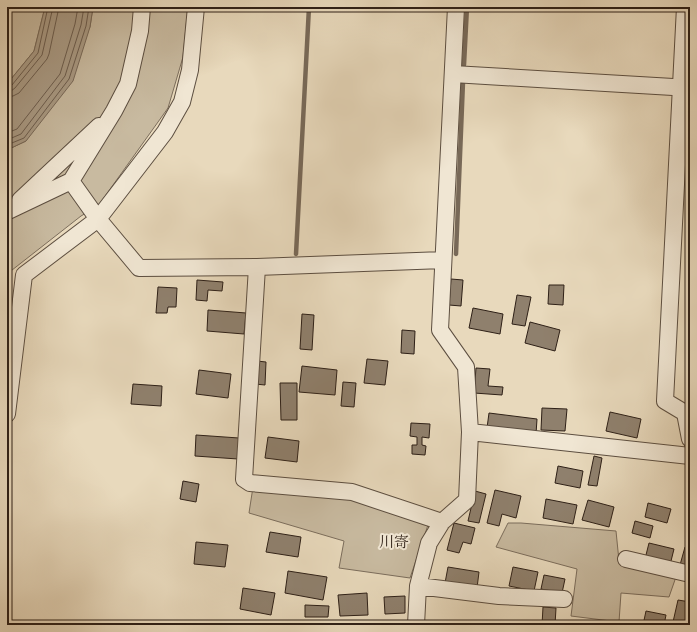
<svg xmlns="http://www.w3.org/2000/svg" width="697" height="632" viewBox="0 0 697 632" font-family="'IM FELL English','Noto Serif JP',serif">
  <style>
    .green { fill: #c8baa0; stroke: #7b6d5c }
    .water { fill: #a99a84; stroke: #786958 }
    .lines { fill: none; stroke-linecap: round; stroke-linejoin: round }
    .shore { stroke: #6c5d4e; stroke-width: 1 }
    .stream { stroke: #786958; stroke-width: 4.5 }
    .building { fill: #8f806d; stroke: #2e2017 }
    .minor-casing { stroke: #5c4e40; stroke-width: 18 }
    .minor { stroke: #f0e6d3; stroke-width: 16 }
    .labels { text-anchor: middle; stroke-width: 4; stroke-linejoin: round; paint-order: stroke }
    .neighbourhood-label { font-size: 15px; fill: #2e2017; stroke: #f0e6d3 }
  </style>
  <rect width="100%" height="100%" fill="#e8d9bc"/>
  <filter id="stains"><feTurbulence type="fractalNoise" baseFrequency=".005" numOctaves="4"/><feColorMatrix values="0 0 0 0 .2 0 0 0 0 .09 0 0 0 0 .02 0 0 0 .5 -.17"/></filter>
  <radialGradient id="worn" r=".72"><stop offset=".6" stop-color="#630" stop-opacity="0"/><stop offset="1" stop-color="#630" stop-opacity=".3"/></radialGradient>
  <path class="green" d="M7,7H45L34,51L7,84Z
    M93,7H188L183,57L168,108L98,206L81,216L7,274V150L26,141L90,27Z
    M253,487L351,495L428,525L410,578L339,568L344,541L249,513Z
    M508,523H521L616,531L619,561L677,574L669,597L621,593L619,622L571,616L577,569L496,547Z"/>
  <path class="water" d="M45,7H93L90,27L73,81L26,141L7,150V84L34,51Z"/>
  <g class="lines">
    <path class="shore" d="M7,86L12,85L38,53L48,7
      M7,91H11L15,88L42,55L53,7
      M7,97L13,96L19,93L47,59L49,54L59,7
      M7,133L17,129L60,74L75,24L78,7
      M7,140L21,134L65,76L81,25L84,7
      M7,145L24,138L69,79L86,26L89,7"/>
    <path class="stream" d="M464,65L467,7
      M296,254L309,7
      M456,254L463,82"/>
  </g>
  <path class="building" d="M451,279L463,280L461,306L449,305Z
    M197,280L223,282L222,291L208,290L207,301L196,300Z
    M549,285H564L563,305L548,304Z
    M158,287L177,288L176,307H168L167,313H156Z
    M517,295L531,297L525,326L512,324Z
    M473,308L503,314L500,334L469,328Z
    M208,310L246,313L244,334L207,331Z
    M302,314L314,315L312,350L300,349Z
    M530,322L560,330L555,351L525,343Z
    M402,330L415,331L414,354L401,353Z
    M367,359L388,361L385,385L364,383Z
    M257,361L266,362L265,385L255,384Z
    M302,366L337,370L335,395L299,392Z
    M476,368L490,369L488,386L503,387L502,395L474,393Z
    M199,370L231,374L228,398L196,394Z
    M343,382L356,383L354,407L341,406Z
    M280,383H297V420H281Z
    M133,384L162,386L161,406L131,404Z
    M542,408L567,409L565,431L541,430Z
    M610,412L641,419L637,438L606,431Z
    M489,413L537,419L536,434L487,428Z
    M411,423L430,424L429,438L422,437V445L426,446L425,455L412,454V445H417V437L410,436Z
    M196,435L239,438L238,459L195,456Z
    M268,437L299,441L297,462L265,458Z
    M594,456L602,458L597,486L588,485Z
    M558,466L583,471L580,488L555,483Z
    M183,481L199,484L196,502L180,499Z
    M495,490L521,496L516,518L502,514L499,526L487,523Z
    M475,491L486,494L479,523L468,521Z
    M546,499L577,505L573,524L543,518Z
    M588,500L614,507L609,527L582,520Z
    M648,503L671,509L667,523L645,517Z
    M635,521L653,526L650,538L632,533Z
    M454,523L475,528L471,544L463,542L459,553L447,550Z
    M270,532L301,537L298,557L266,552Z
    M196,542L228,545L225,567L194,564Z
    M649,543L674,549L670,565L645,559Z
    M685,547L690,549V568L680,565Z
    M448,567L479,572L477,588L445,583Z
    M513,567L538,572L534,591L509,586Z
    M288,571L327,577L323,600L285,593Z
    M544,575L565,579L562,593L541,589Z
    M243,588L275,593L271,615L240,609Z
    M367,593L368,615L340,616L338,595Z
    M405,596V613L385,614L384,597Z
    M678,600L690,602V625L673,622Z
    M305,605L329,606L328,617H305Z
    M543,607L556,608L555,625H542Z
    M646,611L666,615L664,625H643Z"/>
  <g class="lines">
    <g class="minor-casing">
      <path id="minor" d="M685,7L665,401L685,413L690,439
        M453,74L690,88
        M71,181L98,219L139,268L257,267L443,260
        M20,200L99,126
        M8,211L71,181L114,111L128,84L140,31L142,7
        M257,267L244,479L250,483L352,492L442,522
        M7,414L24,275L98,219L165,132L182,102L190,70L196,7
        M470,432L690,456
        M626,559L690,574
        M418,586L499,596L564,599
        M416,625L418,586L429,543L442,522L467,500L470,432L466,367L440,330L456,7"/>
    </g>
    <use href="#minor" class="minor"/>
  </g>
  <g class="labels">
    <g class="neighbourhood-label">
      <text x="394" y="547">川寄</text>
    </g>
  </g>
  <rect width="697" height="632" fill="none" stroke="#e8d9bc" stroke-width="24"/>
  <rect x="8" y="8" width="681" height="616" fill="none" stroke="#2e2017" stroke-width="2"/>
  <rect x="12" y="12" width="673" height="608" fill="none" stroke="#2e2017"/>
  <rect width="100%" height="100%" filter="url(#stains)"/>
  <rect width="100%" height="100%" fill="url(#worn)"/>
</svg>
